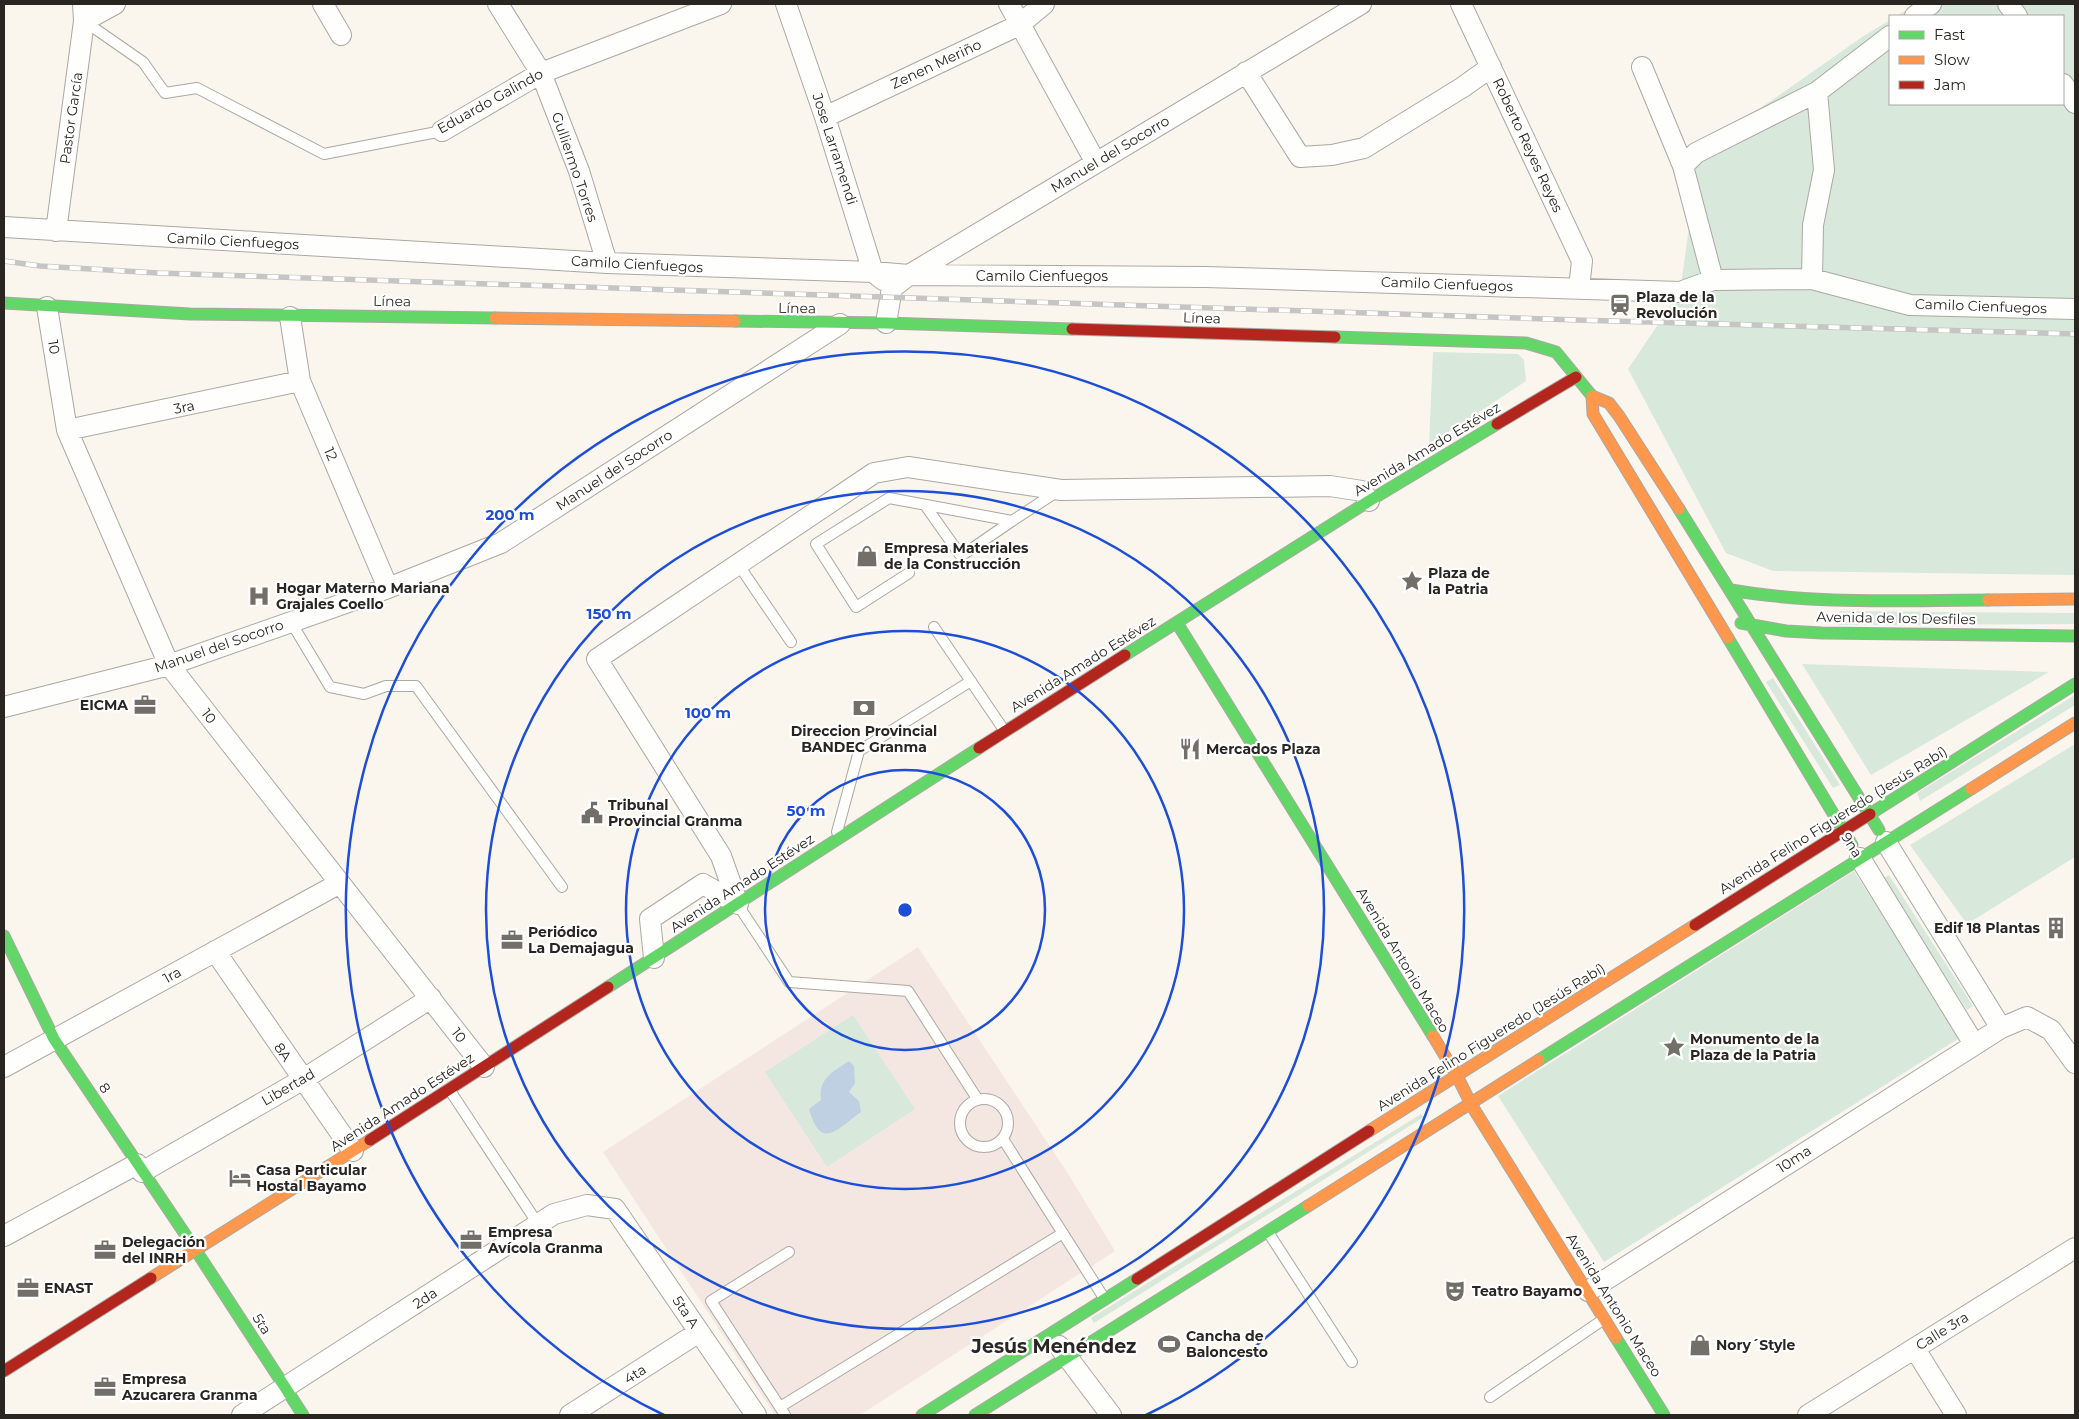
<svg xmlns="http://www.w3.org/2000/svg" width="2079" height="1419" viewBox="0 0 2079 1419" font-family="Montserrat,sans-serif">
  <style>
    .education { fill: #f4e7e2 }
    .green { fill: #d8e9db }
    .water { fill: #bed0e1 }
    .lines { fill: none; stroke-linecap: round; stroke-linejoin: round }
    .lane-casing { stroke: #aba8a3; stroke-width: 12 }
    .street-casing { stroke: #aba8a3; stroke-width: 22 }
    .fast-casing { stroke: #aba8a3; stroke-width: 13 }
    .slow-casing { stroke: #aba8a3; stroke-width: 13 }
    .jam-casing { stroke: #aba8a3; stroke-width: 13 }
    .lane { stroke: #fefefc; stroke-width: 10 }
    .street { stroke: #fefefc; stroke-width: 20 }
    .fast { stroke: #63d668; stroke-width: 11 }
    .slow { stroke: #ff974d; stroke-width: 11 }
    .jam { stroke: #b3261e; stroke-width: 11 }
    .rail-casing { stroke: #c5c5c3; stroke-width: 5.5 }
    .rail { stroke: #fff; stroke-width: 4; stroke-dasharray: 11; stroke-linecap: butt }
    .ring { fill: none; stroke: #1d4ed8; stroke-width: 2.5 }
    .labels { text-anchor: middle; stroke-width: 4.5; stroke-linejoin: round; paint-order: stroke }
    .street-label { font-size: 14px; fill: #292621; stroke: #fff }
    .poi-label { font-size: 14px; font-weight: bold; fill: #292621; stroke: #fff; text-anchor: start }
    .district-label { font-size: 19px; font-weight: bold; fill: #292621; stroke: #fff }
    .centre { fill: #1d4ed8; stroke: #fff; stroke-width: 2.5 }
    .ring-label { font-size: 15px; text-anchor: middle; font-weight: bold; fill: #1d4ed8; stroke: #fff; stroke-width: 4.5; stroke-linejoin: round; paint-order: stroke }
  </style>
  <rect width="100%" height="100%" fill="#faf6ee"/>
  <path class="education" d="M918,947L1067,1172L1115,1251L860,1415H775L603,1152Z"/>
  <path class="green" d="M1917,4H2075V575L1773,571L1726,553L1628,369L1680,292L1690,220V149L1755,112L1862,37L1890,20V104H2063V16H1896Z
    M1433,352L1518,354L1524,360L1526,381L1429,445Z
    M1839,611L2075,613V624L1838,625Z
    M1802,664L2049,672L1871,775Z
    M1773,678L1840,785L1833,788L1766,682Z
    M2075,695V705L1920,801L1917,793Z
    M2075,744V857L1967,924L1910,845Z
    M1854,871L1961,1037L1604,1262L1498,1096Z
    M1889,875L1973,1006L1967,1010L1883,879Z
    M853,1015L915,1109L827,1167L765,1072Z
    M1421,1114L1424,1117L1094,1323L1091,1318Z"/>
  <path class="water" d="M849,1061L854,1066L855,1083L849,1092L859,1101L861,1112C836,1130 821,1151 809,1109L821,1100C818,1078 833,1072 849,1061Z"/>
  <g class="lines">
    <g class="lane-casing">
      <path id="lane" d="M84,21L143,62L165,93L197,88L324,154L442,131
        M925,505L961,556L1012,521
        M738,564L791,642
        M909,573L856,607L816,544L889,498L1012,521L1058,491
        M291,622L330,687L364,694L386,686H416L562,887
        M934,627L1004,730
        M837,832L859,751L971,681
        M738,905L789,982L908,991L978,1100
        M449,1089L538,1224
        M960 1123a24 24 0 1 1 48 0a24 24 0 1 1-48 0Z
        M1003,1139L1104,1298
        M1268,1232L1352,1362
        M1490,1397L1604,1319
        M780,1407L1063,1233
        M785,1415L711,1301L789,1252"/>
    </g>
    <g class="street-casing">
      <path id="street" d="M323,4L341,35
        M498,4L541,73L579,171L607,263
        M786,4L825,117L873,272L883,280
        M1009,4L1096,163
        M1461,4L1582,261L1579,288
        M2008,4L2017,16
        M1915,16L1931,4
        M84,21L115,4
        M1642,67L1683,166L1713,280
        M1246,72L1300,157L1332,155L1364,148L1463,87L1491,67
        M2063,84L2075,103
        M825,117L1019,25L1044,4
        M442,131L541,73L721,4
        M1683,166L1696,153L1817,92L1890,36
        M4,227L607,263L873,272L909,275L1206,277L1680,292L1713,280L1812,279L1910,305L2075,309
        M56,231L84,21L83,4
        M1812,279L1813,225L1824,170L1817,92
        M47,307L67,430L169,665L484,1067
        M290,317L300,381L388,588
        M886,323L892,288L909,275L1361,4
        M67,430L300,381
        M4,707L169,665L388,588L501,543L840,324
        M1886,842L2001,1028
        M1860,858L1974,1044
        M738,904L721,856L597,659L874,473L908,467L1061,490L1330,486L1362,491L1369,501
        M215,951L353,1151
        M654,958L650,919L703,884L738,904
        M4,1067L340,883
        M142,1172L302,1080L431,998
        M4,1236L137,1164
        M1588,1291L2001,1028L2027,1017L2051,1030L2075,1063
        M1059,1346L1111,1415
        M1915,1349L1956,1415
        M242,1415L554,1214L587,1205L615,1209L756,1415
        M570,1415L699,1332
        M1808,1415L2075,1248"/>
    </g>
    <g class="fast-casing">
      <path id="fast" d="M4,303L190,314L495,318
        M735,321L886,323L1072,329
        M1335,337L1526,343L1556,352L1592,396
        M1679,509L1879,830
        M1731,590C1816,605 1902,600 1988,600
        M1177,623L1433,1036
        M1741,623L1786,631L1822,633L2075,636
        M1728,638L1852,845
        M1125,655L1369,501L1497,424
        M1870,814L2075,684
        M4,936L54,1039L195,1249L303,1415
        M608,987L979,748
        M1539,1060L1971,789
        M1616,1338L1664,1415
        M922,1415L1137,1279
        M975,1415L1308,1206"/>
    </g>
    <g class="slow-casing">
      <path id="slow" d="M495,318L735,321
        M1679,509L1619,416L1609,403L1592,396L1593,414L1728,638
        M1988,600L2075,599
        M1971,789L2075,723
        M1433,1036L1457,1076L1472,1106L1616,1338
        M1369,1131L1695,925
        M1308,1206L1539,1060
        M151,1278L370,1140"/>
    </g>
    <g class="jam-casing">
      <path id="jam" d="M1072,329L1335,337
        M1497,424L1576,377
        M979,748L1125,655
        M1695,925L1870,814
        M370,1140L608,987
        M1137,1279L1369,1131
        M4,1371L151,1278"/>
    </g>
    <use href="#lane" class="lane"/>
    <use href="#street" class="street"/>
    <use href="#fast" class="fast"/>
    <use href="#slow" class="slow"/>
    <use href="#jam" class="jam"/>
    <g class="rail-casing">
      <path id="rail" d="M4,261L40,266L158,273L1576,320L2075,334"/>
    </g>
    <use href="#rail" class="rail"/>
  </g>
  <g class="ring">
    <circle cx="905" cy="910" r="140"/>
    <circle cx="905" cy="910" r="279"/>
    <circle cx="905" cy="910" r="419"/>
    <path d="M664 1415A559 559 0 1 1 1146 1415"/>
  </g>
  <defs>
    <g id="station-bare" transform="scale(1.725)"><path d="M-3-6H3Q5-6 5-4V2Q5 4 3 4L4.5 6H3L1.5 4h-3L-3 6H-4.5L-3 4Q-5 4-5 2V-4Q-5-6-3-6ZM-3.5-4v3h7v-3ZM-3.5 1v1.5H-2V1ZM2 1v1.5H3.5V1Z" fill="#726f69" stroke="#fff" stroke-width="2.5" paint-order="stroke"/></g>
    <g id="shop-bare" transform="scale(1.725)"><path d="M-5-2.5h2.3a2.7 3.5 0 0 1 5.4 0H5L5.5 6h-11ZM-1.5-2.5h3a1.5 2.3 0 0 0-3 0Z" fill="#726f69" stroke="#fff" stroke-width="2.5" paint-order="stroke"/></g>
    <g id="sight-bare" transform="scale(1.725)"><path d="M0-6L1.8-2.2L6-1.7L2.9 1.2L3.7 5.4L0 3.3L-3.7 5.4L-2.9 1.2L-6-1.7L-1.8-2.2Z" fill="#726f69" stroke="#fff" stroke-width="2.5" paint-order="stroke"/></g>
    <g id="hospital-bare" transform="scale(1.725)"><path d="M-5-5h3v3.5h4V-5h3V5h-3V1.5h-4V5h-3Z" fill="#726f69" stroke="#fff" stroke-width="2.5" paint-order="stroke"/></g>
    <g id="office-bare" transform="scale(1.725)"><path d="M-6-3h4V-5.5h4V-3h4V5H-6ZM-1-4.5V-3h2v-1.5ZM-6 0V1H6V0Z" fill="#726f69" stroke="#fff" stroke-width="2.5" paint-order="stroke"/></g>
    <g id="bank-bare" transform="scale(1.725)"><path d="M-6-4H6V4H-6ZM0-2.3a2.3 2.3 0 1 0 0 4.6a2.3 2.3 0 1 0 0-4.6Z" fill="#726f69" stroke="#fff" stroke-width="2.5" paint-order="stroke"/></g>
    <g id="restaurant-bare" transform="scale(1.725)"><path d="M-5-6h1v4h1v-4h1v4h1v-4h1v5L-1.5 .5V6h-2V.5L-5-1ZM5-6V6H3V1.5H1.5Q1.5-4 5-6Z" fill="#726f69" stroke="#fff" stroke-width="2.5" paint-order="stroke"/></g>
    <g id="civic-bare" transform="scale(1.725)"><path d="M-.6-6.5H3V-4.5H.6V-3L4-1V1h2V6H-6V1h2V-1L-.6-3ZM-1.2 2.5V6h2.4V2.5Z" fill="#726f69" stroke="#fff" stroke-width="2.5" paint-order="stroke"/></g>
    <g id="building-bare" transform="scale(1.725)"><path d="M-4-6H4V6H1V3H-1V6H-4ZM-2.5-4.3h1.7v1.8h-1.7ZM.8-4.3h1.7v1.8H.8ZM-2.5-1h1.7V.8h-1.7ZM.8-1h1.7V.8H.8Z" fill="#726f69" stroke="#fff" stroke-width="2.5" paint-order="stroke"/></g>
    <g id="hotel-bare" transform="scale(1.725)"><path d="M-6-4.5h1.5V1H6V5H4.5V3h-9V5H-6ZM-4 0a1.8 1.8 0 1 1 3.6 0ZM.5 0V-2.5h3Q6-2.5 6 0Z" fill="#726f69" stroke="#fff" stroke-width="2.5" paint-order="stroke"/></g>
    <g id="theatre-bare" transform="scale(1.725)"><path d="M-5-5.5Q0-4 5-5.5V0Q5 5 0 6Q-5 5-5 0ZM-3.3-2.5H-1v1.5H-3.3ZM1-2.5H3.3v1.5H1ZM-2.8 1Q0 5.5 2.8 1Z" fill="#726f69" stroke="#fff" stroke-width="2.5" paint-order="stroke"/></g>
    <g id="stadium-bare" transform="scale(1.725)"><path d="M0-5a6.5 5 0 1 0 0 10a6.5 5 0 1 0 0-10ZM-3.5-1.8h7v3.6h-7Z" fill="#726f69" stroke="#fff" stroke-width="2.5" paint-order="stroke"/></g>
  </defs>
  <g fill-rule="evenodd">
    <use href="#station-bare" x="1620" y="305"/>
    <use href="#shop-bare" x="867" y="556"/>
    <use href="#sight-bare" x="1412" y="581"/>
    <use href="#hospital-bare" x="259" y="596"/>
    <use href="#office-bare" x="145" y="705"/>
    <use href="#bank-bare" x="864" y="708"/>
    <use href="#restaurant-bare" x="1190" y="749"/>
    <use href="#civic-bare" x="592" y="813"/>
    <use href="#building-bare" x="2056" y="928"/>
    <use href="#office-bare" x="512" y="940"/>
    <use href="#sight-bare" x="1674" y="1047"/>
    <use href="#hotel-bare" x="240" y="1178"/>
    <use href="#office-bare" x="471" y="1240"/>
    <use href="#office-bare" x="105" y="1250"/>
    <use href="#office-bare" x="28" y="1288"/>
    <use href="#theatre-bare" x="1455" y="1291"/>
    <use href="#stadium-bare" x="1169" y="1344"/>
    <use href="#shop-bare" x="1700" y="1345"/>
    <use href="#office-bare" x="105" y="1387"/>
  </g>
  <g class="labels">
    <g class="street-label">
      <text transform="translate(936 64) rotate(-25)" y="5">Zenen Meriño</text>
      <text transform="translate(490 101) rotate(-29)" y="5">Eduardo Galindo</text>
      <text transform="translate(71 118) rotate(-82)" y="5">Pastor García</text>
      <text transform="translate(1528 145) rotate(65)" y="5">Roberto Reyes Reyes</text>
      <text transform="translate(835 149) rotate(72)" y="5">Jose Larramendi</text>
      <text transform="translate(1110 154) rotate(-31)" y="5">Manuel del Socorro</text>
      <text transform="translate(575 167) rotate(71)" y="5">Gulliermo Torres</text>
      <text transform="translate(233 241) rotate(3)" y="5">Camilo Cienfuegos</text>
      <text transform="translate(637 264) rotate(3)" y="5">Camilo Cienfuegos</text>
      <text x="1042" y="281">Camilo Cienfuegos</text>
      <text transform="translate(1447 284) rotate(2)" y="5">Camilo Cienfuegos</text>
      <text transform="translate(392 301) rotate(1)" y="5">Línea</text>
      <text transform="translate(1981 306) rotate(2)" y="5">Camilo Cienfuegos</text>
      <text transform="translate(797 308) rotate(1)" y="5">Línea</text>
      <text transform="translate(1202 318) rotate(2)" y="5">Línea</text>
      <text transform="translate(54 347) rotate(81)" y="5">10</text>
      <text transform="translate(184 407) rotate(-12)" y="5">3ra</text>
      <text transform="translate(1427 449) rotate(-31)" y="5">Avenida Amado Estévez</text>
      <text transform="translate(331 454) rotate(67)" y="5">12</text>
      <text transform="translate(614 470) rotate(-33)" y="5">Manuel del Socorro</text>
      <text transform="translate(1896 618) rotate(1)" y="5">Avenida de los Desfiles</text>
      <text transform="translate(219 646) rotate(-19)" y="5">Manuel del Socorro</text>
      <text transform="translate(1083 664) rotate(-32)" y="5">Avenida Amado Estévez</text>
      <text transform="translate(209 716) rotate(52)" y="5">10</text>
      <text transform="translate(1833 820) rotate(-32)" y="5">Avenida Felino Figueredo (Jesús Rabí)</text>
      <text transform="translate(1852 845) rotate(58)" y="5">9na</text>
      <text transform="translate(742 883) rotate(-33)" y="5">Avenida Amado Estévez</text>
      <text transform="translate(1403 960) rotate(59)" y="5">Avenida Antonio Maceo</text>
      <text transform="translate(172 975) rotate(-29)" y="5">1ra</text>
      <text transform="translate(459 1035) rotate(52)" y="5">10</text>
      <text transform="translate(1491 1037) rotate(-32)" y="5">Avenida Felino Figueredo (Jesús Rabí)</text>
      <text transform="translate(283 1052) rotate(56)" y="5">8A</text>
      <text transform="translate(288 1087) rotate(-30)" y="5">Libertad</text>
      <text transform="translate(105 1088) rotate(56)" y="5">8</text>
      <text transform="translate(402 1102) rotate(-33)" y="5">Avenida Amado Estévez</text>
      <text transform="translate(1794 1159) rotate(-33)" y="5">10ma</text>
      <text transform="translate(425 1298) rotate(-33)" y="5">2da</text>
      <text transform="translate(1614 1305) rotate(58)" y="5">Avenida Antonio Maceo</text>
      <text transform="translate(686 1312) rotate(56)" y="5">5ta A</text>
      <text transform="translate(262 1324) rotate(57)" y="5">5ta</text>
      <text transform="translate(1942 1331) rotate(-32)" y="5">Calle 3ra</text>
      <text transform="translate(635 1374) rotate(-33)" y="5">4ta</text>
    </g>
    <g class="poi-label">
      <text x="1636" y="302">Plaza de la<tspan x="1636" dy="16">Revolución</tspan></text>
      <text x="884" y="553">Empresa Materiales<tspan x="884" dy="16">de la Construcción</tspan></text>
      <text x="1428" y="578">Plaza de<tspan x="1428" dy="16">la Patria</tspan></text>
      <text x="276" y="593">Hogar Materno Mariana<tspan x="276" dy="16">Grajales Coello</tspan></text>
      <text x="128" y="710" text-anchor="end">EICMA</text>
      <text x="864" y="736" text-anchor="middle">Direccion Provincial<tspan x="864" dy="16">BANDEC Granma</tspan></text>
      <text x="1206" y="754">Mercados Plaza</text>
      <text x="608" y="810">Tribunal<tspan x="608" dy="16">Provincial Granma</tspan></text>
      <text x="2040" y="933" text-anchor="end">Edif 18 Plantas</text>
      <text x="528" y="937">Periódico<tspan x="528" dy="16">La Demajagua</tspan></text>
      <text x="1690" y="1044">Monumento de la<tspan x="1690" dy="16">Plaza de la Patria</tspan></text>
      <text x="256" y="1175">Casa Particular<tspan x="256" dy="16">Hostal Bayamo</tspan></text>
      <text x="488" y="1237">Empresa<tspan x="488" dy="16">Avícola Granma</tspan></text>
      <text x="122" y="1247">Delegación<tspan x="122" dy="16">del INRH</tspan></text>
      <text x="44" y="1293">ENAST</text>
      <text x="1472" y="1296">Teatro Bayamo</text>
      <text x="1186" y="1341">Cancha de<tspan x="1186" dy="16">Baloncesto</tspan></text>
      <text x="1716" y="1350">Nory´Style</text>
      <text x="122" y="1384">Empresa<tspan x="122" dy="16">Azucarera Granma</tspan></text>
    </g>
    <g class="district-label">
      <text x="1054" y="1353">Jesús Menéndez</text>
    </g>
  </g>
  <circle cx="905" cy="910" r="8" class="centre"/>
  <g class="ring-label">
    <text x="510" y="520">200 m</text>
    <text x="609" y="619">150 m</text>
    <text x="708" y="718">100 m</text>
    <text x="806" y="816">50 m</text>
  </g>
  <rect width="2079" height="1419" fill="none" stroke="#292621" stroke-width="10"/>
  <rect x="1889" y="15" width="175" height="90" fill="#ffffff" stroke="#a9a8a6"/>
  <rect x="1899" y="31" width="25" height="8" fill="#63d668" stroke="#a9a8a6"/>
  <text x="1934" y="40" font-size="15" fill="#292621">Fast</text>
  <rect x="1899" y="56" width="25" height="8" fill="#ff974d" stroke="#a9a8a6"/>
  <text x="1934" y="65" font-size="15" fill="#292621">Slow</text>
  <rect x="1899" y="81" width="25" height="8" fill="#b3261e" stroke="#a9a8a6"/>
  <text x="1934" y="90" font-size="15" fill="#292621">Jam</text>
</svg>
